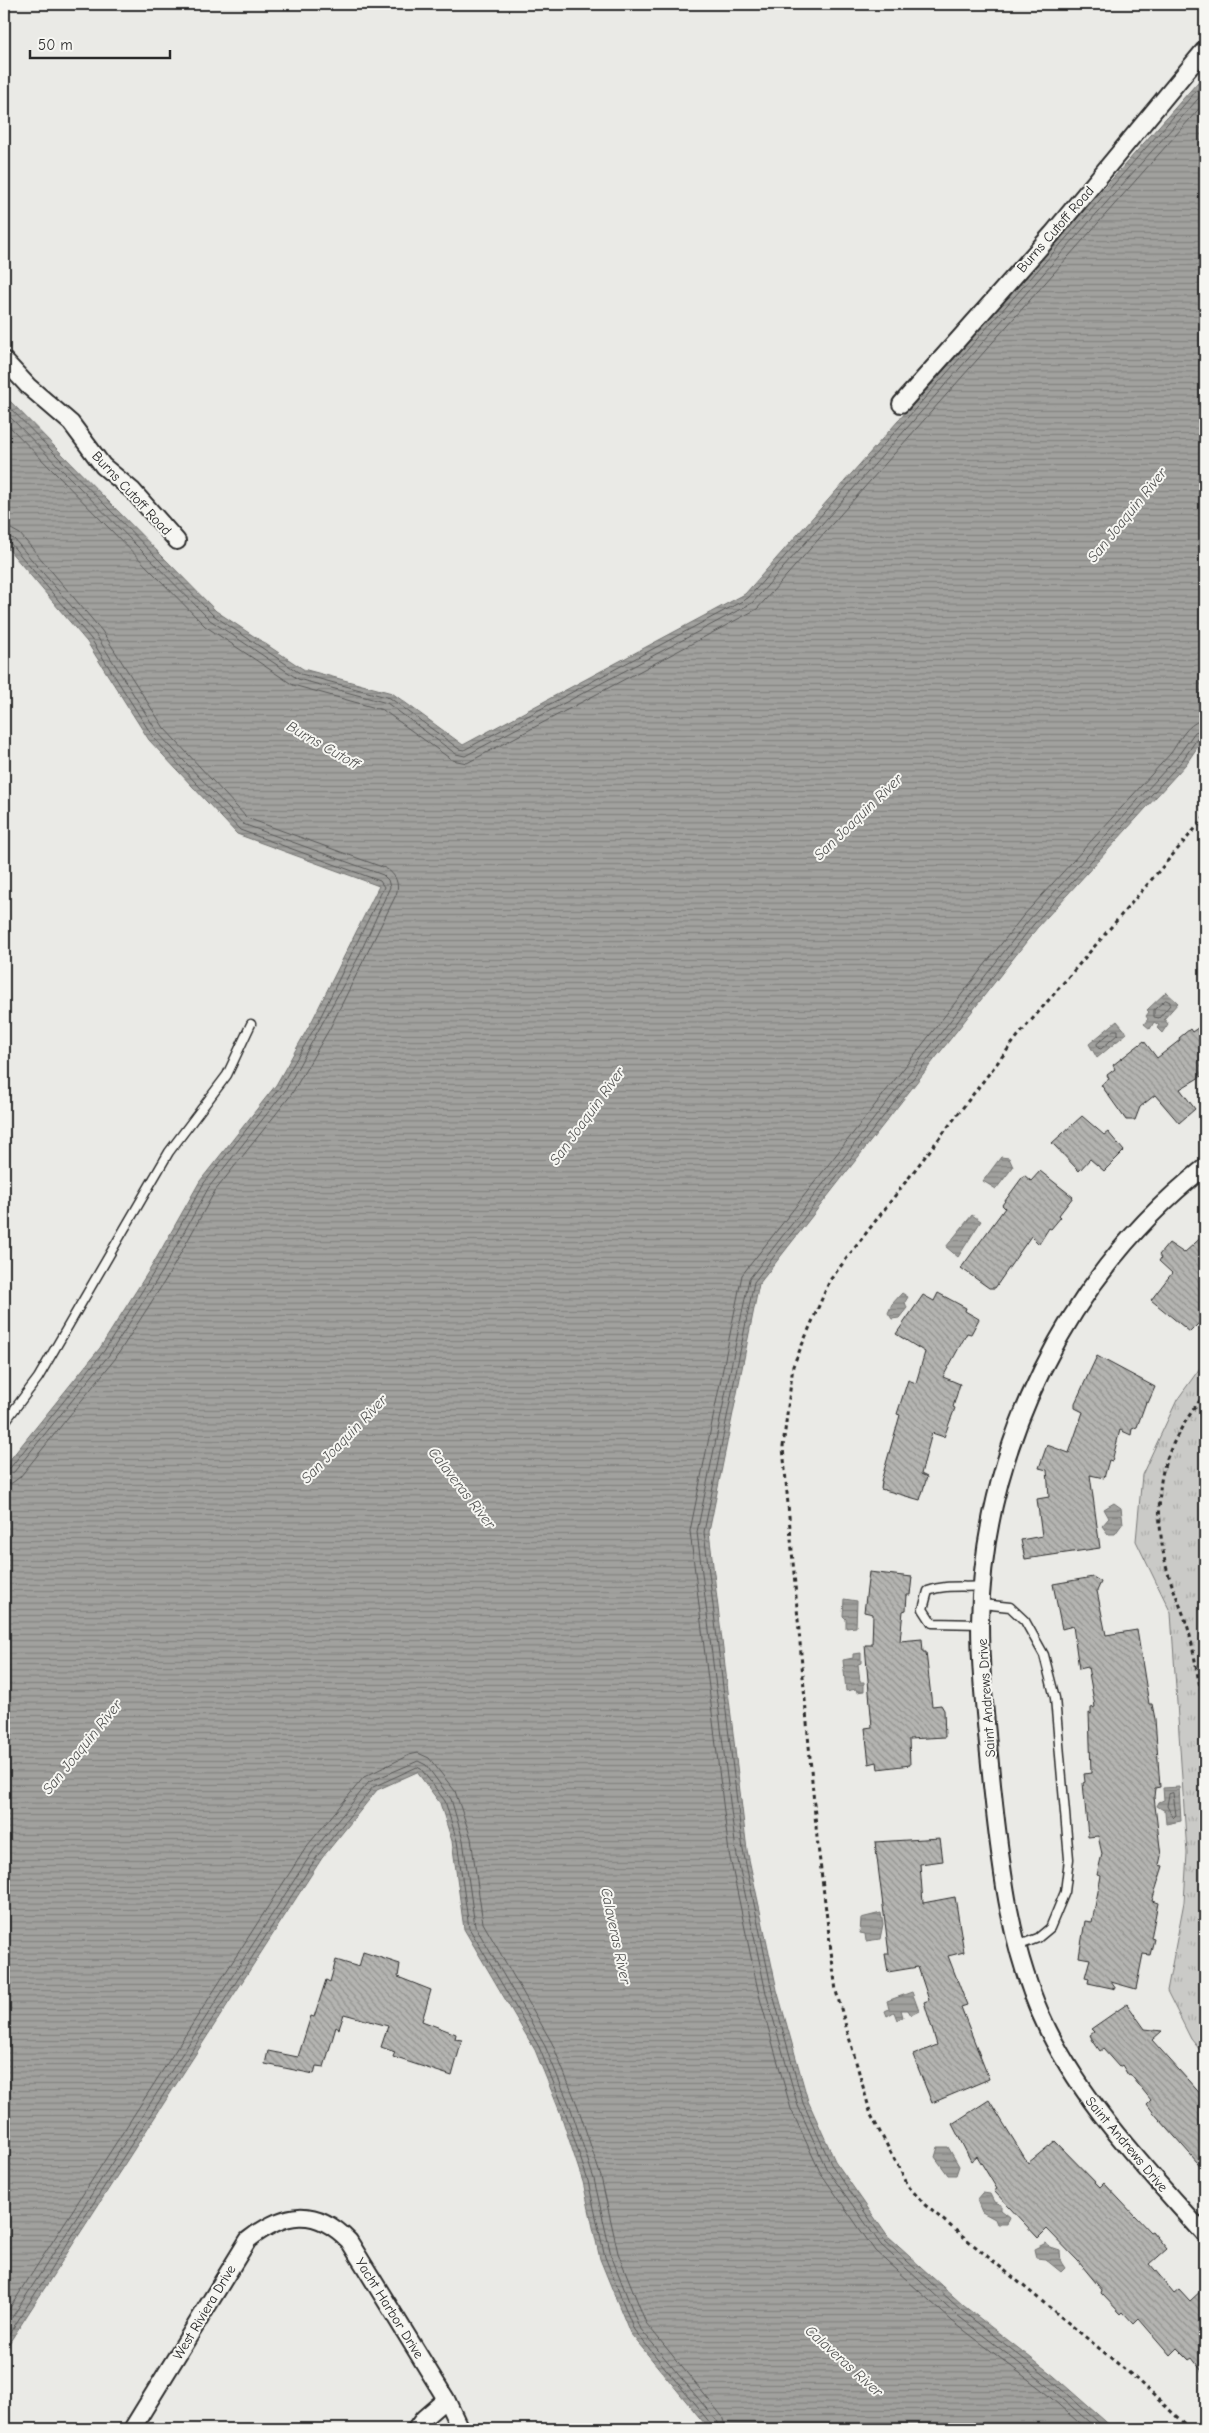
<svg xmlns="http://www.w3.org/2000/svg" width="1209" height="2433" viewBox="0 0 1209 2433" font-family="'Comic Neue',sans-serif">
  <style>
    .grass { fill: url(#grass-tufts); stroke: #7a7a79 }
    .water { fill: url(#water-rules); stroke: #727270 }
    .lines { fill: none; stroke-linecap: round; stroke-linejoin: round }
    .shore { stroke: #5a5a59; stroke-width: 1 }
    .building { fill: url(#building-back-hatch); stroke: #2b2b2b }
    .service-casing { stroke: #2b2b2b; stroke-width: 11 }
    .minor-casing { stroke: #2b2b2b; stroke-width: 20 }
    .path { stroke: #2b2b2b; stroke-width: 3; stroke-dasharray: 4 4; stroke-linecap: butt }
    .service { stroke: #f6f6f2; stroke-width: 8 }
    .minor { stroke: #f6f6f2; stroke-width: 16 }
    .labels { text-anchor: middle; stroke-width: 4; stroke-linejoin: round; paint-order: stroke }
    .street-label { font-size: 14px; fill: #2b2b2b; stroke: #f6f6f2 }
    .water-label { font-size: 15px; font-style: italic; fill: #545453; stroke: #f6f6f2 }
  </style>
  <defs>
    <pattern id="grass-tufts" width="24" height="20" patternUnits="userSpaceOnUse" patternTransform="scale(1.25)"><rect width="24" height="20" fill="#cacac7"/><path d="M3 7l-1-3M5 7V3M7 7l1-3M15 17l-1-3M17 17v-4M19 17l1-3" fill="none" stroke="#aeaeab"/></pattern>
    <pattern id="water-rules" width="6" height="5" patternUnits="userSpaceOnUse" patternTransform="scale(1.25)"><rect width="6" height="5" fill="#a1a19e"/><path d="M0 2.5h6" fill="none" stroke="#838381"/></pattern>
    <pattern id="building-back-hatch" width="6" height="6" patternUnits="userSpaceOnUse" patternTransform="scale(1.25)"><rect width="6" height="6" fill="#b4b4b1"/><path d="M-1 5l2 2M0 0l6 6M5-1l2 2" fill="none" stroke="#939390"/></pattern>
  </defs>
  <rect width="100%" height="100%" fill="#eaeae6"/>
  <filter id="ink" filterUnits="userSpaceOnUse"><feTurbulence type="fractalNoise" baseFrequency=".02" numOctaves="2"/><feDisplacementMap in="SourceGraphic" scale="10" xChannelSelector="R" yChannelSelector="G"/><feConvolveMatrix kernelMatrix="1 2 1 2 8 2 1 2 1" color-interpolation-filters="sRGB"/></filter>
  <g filter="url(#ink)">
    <path class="grass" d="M1205,1361V2056L1191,2039L1167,1991L1184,1902L1187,1853L1171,1613L1136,1541L1142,1475L1177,1400Z"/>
    <path class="water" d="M1205,74V736L1186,764L1037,928L759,1284L709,1532L747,1850L777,1990L808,2101L835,2161L888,2237L964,2306L1054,2376L1114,2429H709L630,2333L600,2259L583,2182L560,2112L535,2050L464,1929L452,1841L440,1803L417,1772L377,1790L322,1858L4,2351V1467L100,1348L152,1266L200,1181L276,1085L313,1019L379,886L237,834L149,740L87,642L4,544V395L216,611L303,669L392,693L463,745L745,594Z
      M1166,992L1178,1003L1164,1019L1168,1024L1162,1033L1157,1028L1159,1025L1154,1022L1150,1029L1144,1024L1148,1019L1146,1016L1149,1012L1147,1010Z
      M1117,1021L1127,1033L1097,1058L1089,1044Z
      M1001,1157L1009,1158L1013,1167L996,1189L983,1181Z
      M972,1215L981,1221L958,1257L946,1247Z
      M902,1293L908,1297L905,1302L907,1308L899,1318L892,1319L888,1313L892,1304Z
      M1114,1503L1121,1508L1123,1523L1115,1534H1108L1102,1526L1109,1518L1104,1509Z
      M844,1599L857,1601L856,1627L846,1628V1619L843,1616Z
      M861,1653V1663L858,1664L860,1682H864V1691L857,1692L856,1689L846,1691L843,1660L853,1658V1654Z
      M1179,1787L1181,1821L1166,1824L1165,1811L1157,1806L1159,1802L1164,1800L1163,1788Z
      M881,1913L883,1924L880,1939L866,1941L865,1934L860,1933L861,1918Z
      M912,1992L919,2011L911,2015L908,2010H901L903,2017L897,2020L894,2012L887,2016L885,2011L889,2009L887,2001Z
      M938,2147H948L959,2166L956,2175H948L935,2157Z
      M983,2193L990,2194L994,2202L1001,2205V2210L1010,2217L1007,2224H997L995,2219L982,2212L977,2200Z
      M1046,2243L1051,2248L1060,2251L1061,2262L1065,2268L1061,2272L1045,2259L1036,2258L1034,2249Z"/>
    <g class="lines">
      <path class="shore" d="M4,402L213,615L301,674L390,698L459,749L464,750L748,598L1205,81
        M4,411L210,620L298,679L387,703L456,754L465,756L752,603L1205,91
        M4,421L205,626L293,685L383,710L452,760L467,763L757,609L1205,102
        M4,528L11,529L20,534L102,631L164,728L247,818L385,868C396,874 400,884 396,895L330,1028L291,1095L215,1191L168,1276L115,1359L20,1477L12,1483L4,1484
        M4,535L14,539L96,635L158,733L243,824L383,875L388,880L390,887L357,960L285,1091L209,1187L162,1272L109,1355L14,1472L4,1476
        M4,541L10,543L91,639L153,737L240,830L380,881L384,887L318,1022L280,1087L204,1183L156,1269L104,1351L10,1468L4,1470
        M1166,1000L1170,1002V1005L1159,1018L1154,1017V1010Z
        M1114,1030H1118V1034L1101,1049L1098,1048L1097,1044Z
        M1173,1793L1176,1815L1173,1818L1167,1806L1169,1794Z
        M4,2317L307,1846L364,1777L409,1755L418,1753L429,1758L455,1791L471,1838L483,1923L552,2043L578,2107L601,2177L618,2253L646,2323L722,2416L726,2429
        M4,2330L313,1851L369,1782L418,1761L426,1765L451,1799L463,1840L475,1926L545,2046L571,2109L594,2179L611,2255L639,2327L716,2420L719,2429
        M4,2342L318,1855L373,1787L417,1767L421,1769L445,1801L457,1841L469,1928L539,2047L565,2111L588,2181L605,2257L634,2330L711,2424L712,2429
        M1086,2429L1042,2390L952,2321L875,2251L820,2172L791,2109L759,1995L729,1853L690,1531L742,1275L1023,916L1171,753C1180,740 1188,721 1205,720
        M1097,2429L1047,2385L957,2315L881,2245L826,2168L798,2106L766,1993L736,1851L697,1532L749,1279L1028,921L1177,757L1195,732L1205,728
        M1106,2429L1051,2380L961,2310L885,2241L831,2164L803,2103L772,1991L743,1850L704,1532L754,1282L1033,925L1182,761L1199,736L1205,734"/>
    </g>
    <path class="building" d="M1205,1023V1074L1180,1089L1195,1109L1179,1123L1155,1095L1140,1107L1135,1120H1126L1101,1085L1109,1079L1107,1075L1115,1069L1113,1065L1144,1041L1157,1058L1180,1040L1179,1038L1190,1029L1192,1032Z
      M1082,1116L1104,1135L1108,1132L1124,1151L1104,1171L1090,1159L1079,1171L1052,1143Z
      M1040,1171L1073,1197L1059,1215L1061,1217L1051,1229L1049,1228L1039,1244L1031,1236L995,1288H989L961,1268L1005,1208L1002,1205L1024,1175L1031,1181Z
      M1205,1234V1317L1190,1332L1151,1300L1172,1273L1159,1261L1161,1258L1159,1255L1169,1243L1184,1253Z
      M938,1293L966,1308L965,1311L979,1319L971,1334L967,1333L943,1377L960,1384L953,1407L955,1408L944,1437L932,1433L921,1474L927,1477L920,1500L881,1489L882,1481H881L900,1415L897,1414L908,1380L916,1383L925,1352L896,1334L923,1295L934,1301Z
      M1097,1356L1155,1387L1148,1403L1146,1402L1137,1427L1132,1429L1131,1435L1120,1430L1112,1461L1109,1460L1104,1478L1090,1475L1100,1548L1025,1559L1021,1540L1042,1536L1037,1499L1049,1497L1047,1470L1039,1468L1047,1445L1069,1453L1083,1412L1075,1408V1403Z
      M869,1572L912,1577L910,1595H907L906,1610L903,1611L900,1641L922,1639L923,1652H926L932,1706L941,1705L944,1710L945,1737L909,1739L910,1765L878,1769L877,1762L869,1764L865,1728L872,1727L865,1645H872L873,1614L864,1612Z
      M1093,1577L1101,1582L1097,1591L1106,1635L1137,1630L1149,1704H1152L1155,1719L1160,1787L1155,1788L1154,1797L1161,1856L1159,1865L1163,1866L1152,1901L1158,1903L1151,1938L1154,1939L1150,1955L1143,1954L1136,1989L1111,1982L1116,1989L1088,1983L1089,1978L1085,1977L1090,1959L1079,1957L1085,1921L1092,1922L1101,1876L1097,1875L1102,1854L1098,1836L1088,1837V1836L1083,1783L1085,1782L1084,1774L1091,1773L1089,1713L1091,1714V1708L1095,1707L1088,1667L1079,1669L1073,1626L1062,1629L1053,1584Z
      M940,1838L943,1861L920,1864L923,1903L955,1897L964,1952L948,1956L967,2005L961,2007L989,2079L932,2103L913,2055L937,2045L924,2002L929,2000L918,1967L888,1972L885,1954H889L875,1842Z
      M363,1952L400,1964L398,1977L431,1990L422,2021L456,2034L455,2039L462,2040L452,2076L393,2057L395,2052L381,2047L388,2026L344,2014L339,2029L336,2027L324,2067L316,2066L314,2074L265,2064L268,2051L298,2057L311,2016L314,2017L326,1980L330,1982L336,1960L359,1967Z
      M1127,2004L1145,2029L1162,2031L1152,2040L1205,2099V2171L1153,2112L1147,2104L1151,2100L1130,2074L1128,2075L1122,2065L1119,2067L1103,2049L1100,2051L1093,2041L1090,2035L1094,2032L1091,2029Z
      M989,2100L1028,2163L1055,2141L1100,2187L1104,2183L1150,2232L1152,2231L1167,2249L1150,2264L1174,2293L1179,2289L1190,2301L1205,2287V2375L1192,2358L1189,2360L1177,2348L1170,2355L1139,2319L1134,2324L1123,2312L1121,2314L1101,2293L1102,2290L1078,2261L1047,2229L1038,2238L994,2191L997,2189L977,2156L971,2161L952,2124Z"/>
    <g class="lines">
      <g class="service-casing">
        <path id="service" d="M4,1423L38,1378L169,1152L227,1075L251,1024
          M982,1604L1010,1607L1025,1621L1044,1655L1055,1698L1069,1859L1065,1892L1050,1928L1038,1938L1017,1946
          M981,1624L932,1623L923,1609L928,1591C947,1584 963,1588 983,1586"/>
      </g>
      <g class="minor-casing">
        <path id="minor" d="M4,360L28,386L71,423L103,466L133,491L177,541
          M901,404L1052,234L1205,49
          M1205,1167C1068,1275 983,1448 980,1622C980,1677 987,1731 992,1785C1001,1869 1010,1953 1048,2030C1087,2108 1147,2170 1205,2235
          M132,2429L248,2240C284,2212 315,2206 349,2241L446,2399L460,2429
          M416,2429L424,2418L446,2399"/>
      </g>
      <path class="path" d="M1205,1394C1188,1415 1170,1444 1163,1471C1156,1498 1160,1547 1168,1573C1174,1592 1182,1609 1188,1628C1195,1653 1197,1680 1205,1706
        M1205,1804V1834
        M1190,2429L1134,2377L925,2205L909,2187L871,2115L836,1991L817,1838L783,1447L793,1366L830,1280L1018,1036L1205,817"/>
      <use href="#service" class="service"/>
      <use href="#minor" class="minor"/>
    </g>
  </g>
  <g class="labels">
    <g class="street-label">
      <text transform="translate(1055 229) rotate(-49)" y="5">Burns Cutoff Road</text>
      <text transform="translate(132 493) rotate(47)" y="5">Burns Cutoff Road</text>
      <text transform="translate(986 1698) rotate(-94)" y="5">Saint Andrews Drive</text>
      <text transform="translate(1127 2144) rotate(50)" y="5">Saint Andrews Drive</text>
      <text transform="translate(390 2308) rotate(58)" y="5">Yacht Harbor Drive</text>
      <text transform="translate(204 2312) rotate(-59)" y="5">West Riviera Drive</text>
    </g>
    <g class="water-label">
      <text transform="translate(1127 515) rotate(-51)" y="5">San Joaquin River</text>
      <text transform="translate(323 745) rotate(30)" y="5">Burns Cutoff</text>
      <text transform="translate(858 817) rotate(-44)" y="5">San Joaquin River</text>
      <text transform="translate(587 1116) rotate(-54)" y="5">San Joaquin River</text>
      <text transform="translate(344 1439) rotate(-46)" y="5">San Joaquin River</text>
      <text transform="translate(462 1488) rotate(52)" y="5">Calaveras River</text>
      <text transform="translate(82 1747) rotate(-51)" y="5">San Joaquin River</text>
      <text transform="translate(616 1936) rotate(78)" y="5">Calaveras River</text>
      <text transform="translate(844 2361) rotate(42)" y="5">Calaveras River</text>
    </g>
  </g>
  <rect width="1209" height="2433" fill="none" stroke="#f6f6f2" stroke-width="20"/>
  <rect x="10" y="10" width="1189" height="2413" fill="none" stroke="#2b2b2b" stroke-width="2" filter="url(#ink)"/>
  <path d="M30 50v8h140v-8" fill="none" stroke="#2b2b2b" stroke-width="2.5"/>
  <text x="38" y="50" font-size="15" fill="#2b2b2b" stroke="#f6f6f2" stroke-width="4" paint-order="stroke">50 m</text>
</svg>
